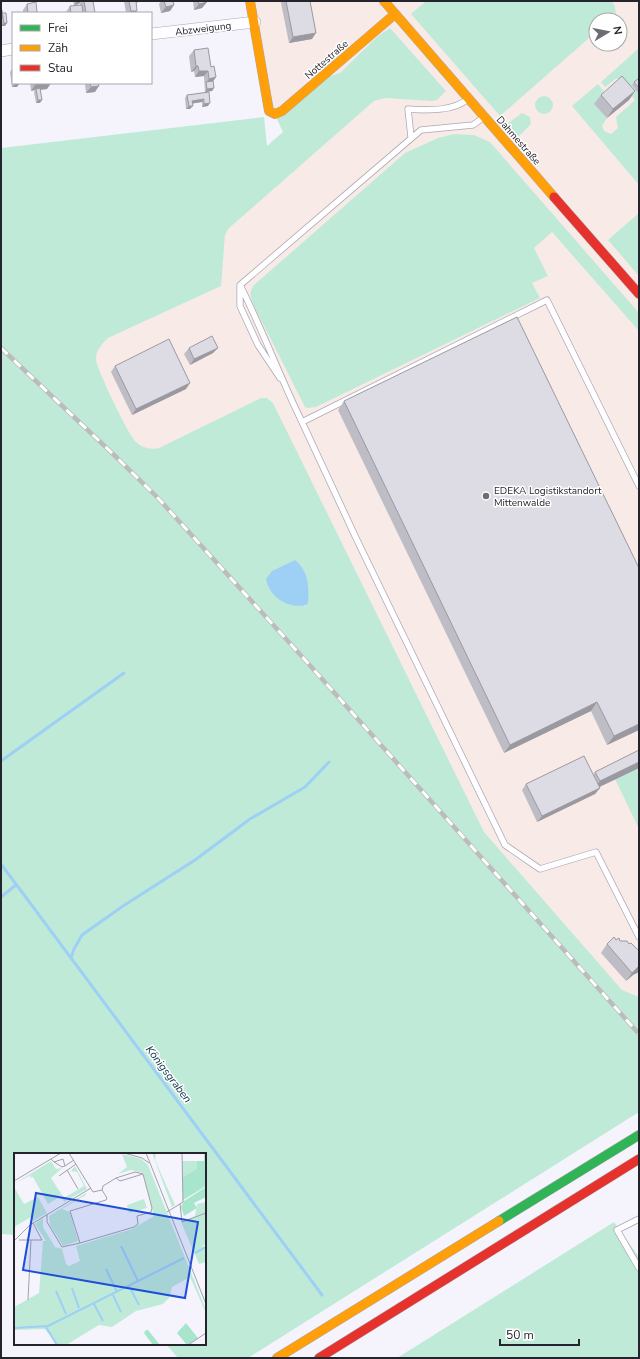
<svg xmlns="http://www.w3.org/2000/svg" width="640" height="1359" viewBox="0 0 640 1359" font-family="'Nunito Sans',sans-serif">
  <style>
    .commercial { fill: #f8ebe7; fill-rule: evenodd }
    .green { fill: #c0ead8 }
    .water { fill: #9ecff5 }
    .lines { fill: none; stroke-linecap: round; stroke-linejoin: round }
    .stream { stroke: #9ecff5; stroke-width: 3 }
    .lane-casing { stroke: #aba9b1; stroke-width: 7 }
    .street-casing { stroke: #aba9b1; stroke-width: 12 }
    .fast-casing { stroke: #aba9b1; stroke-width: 10 }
    .slow-casing { stroke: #aba9b1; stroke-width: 10 }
    .jam-casing { stroke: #aba9b1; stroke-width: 10 }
    .lane { stroke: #fefdff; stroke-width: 5.5 }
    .street { stroke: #fefdff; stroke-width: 11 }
    .fast { stroke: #30b455; stroke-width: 9 }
    .slow { stroke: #ff9f0a; stroke-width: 9 }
    .jam { stroke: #e5322d; stroke-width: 9 }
    .rail-casing { stroke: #bcbcbe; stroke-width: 4.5 }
    .rail { stroke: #fff; stroke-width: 3; stroke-dasharray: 9; stroke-linecap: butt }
    .wall { fill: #bebcc4 }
    .shaded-wall { fill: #9b99a0 }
    .building { fill: #dddbe4; stroke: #9b99a0 }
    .poi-dot { fill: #6e6d75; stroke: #fff; stroke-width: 1.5 }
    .labels { text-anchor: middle; stroke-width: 3; stroke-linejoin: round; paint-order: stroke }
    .street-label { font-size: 10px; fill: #25242c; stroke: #fff }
    .poi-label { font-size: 10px; fill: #25242c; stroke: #fff; text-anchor: start }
    .water-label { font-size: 11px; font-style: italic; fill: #063049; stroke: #fff }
    .inset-river { fill: none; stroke: #9ecff5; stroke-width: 2 }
    .inset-road { fill: none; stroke: #a2a1a9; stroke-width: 1 }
    .view { fill: #1d4ed8; fill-opacity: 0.15; stroke: #1d4ed8; stroke-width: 2 }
    .inset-edge { fill: none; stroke: #25242c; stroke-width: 2 }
  </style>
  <rect width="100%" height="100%" fill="#f5f4fc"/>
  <path class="commercial" d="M254,1H639V1021L39,365L1,213L267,146L283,132L272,109ZM596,20H620V44H596Z"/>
  <path class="green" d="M426,1H612L615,7L616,13L610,20H596V32L500,116L411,14Z
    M390,28L446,91L437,100L432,101L385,98L374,101L228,229L225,235L221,286L108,338C102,344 96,350 96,359C96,368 129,436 136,442C142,448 150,450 159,448L261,398H267L273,403L484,832L622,990L639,997V1112L248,1358H178L166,1344H205V1154H15V1235L1,1234V148L264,117L267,146L283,132L277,119L327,77L340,73L378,36Z
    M639,48V185L572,106L598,84L606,94L607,118L602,126L604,131L611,134L618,128L616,117L635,100L617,78L605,87L601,82Z
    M535 105a9 9 0 1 1 18 0a9 9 0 1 1-18 0Z
    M522,113L530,117L531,124L518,137L507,124Z
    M454,134L474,135L490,142L639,313V331L552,232L534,248L548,276L532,283L540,298L316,407L308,408L305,407L253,304C250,296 249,292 254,285L405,153L438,138Z
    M639,213V276L608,240Z
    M639,768V829L615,779Z
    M614,1222L639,1257V1358H397Z"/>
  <path class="water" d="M295,560C309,572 309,586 308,604C290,611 269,597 266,579L272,571Z"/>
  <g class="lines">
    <path class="stream" d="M1,761L124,673
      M1,864L322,1295
      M1,897L16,885
      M71,958L74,949L82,935L123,906L195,860L250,819L305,787L329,762"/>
    <g class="lane-casing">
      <path id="lane" d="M411,137L408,109C427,110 452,112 468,99
        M241,287C263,331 280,377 302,422
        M280,378L258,345L240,306V285L421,130L473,125L484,117
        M639,486L547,300L302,422L356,538L505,845L540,869L596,852L639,937
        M639,1219L617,1230L639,1268"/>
    </g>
    <g class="street-casing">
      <path id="street" d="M151,34L255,22
        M1,51L13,49"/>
    </g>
    <g class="fast-casing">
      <path id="fast" d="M499,1221L639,1135"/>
    </g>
    <g class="slow-casing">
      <path id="slow" d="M250,1L269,111L275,114L282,111L395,14
        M384,1L554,197
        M277,1358L499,1221"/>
    </g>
    <g class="jam-casing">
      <path id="jam" d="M554,197L639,294
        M319,1358L639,1159"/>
    </g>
    <use href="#lane" class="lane"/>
    <use href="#street" class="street"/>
    <use href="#fast" class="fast"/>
    <use href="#slow" class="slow"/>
    <use href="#jam" class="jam"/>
    <g class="rail-casing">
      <path id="rail" d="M1,348L112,453L157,497L306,661L639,1034"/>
    </g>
    <use href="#rail" class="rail"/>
  </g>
  <path class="wall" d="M73,1H81L79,4L74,5Z
    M81,1H93L95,13H66V12L70,6L80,5V3Z
    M124,1H139L136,4L135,13H126Z
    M161,1H173L174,5L170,11L161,13L159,4Z
    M193,1H206L207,2L202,8L194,10Z
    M282,1H310L312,39L289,43L281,3Z
    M27,4L37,13H23V10Z
    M1,10L5,26H1Z
    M194,50L211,67L216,77L213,81L214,88L212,91L205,92L204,76L195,77L194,71L191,72L189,56Z
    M12,69H13V83H19L17,87H12L10,72Z
    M639,81V90L637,92L632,85L634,82Z
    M30,83H51L47,89L40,90V103H36L34,92L35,90L31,91Z
    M86,83H98L95,92L86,93L85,84Z
    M635,91L629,100L607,118L594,104L601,95Z
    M209,92L208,106L202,107V102L192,103L190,109H186L185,98L187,95Z
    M189,348L213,353L190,365L184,354Z
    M115,366L186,389L132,415L111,372Z
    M344,401L639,730L607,745L591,711L504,753L338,410Z
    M639,768L599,787L600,788L595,794L537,822L522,790L526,784L593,775L595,772Z
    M616,940L629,944L639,951V972L633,975L626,981L601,953L607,944Z"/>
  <path class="shaded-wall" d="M77,1H81L79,4L74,5Z
    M207,2L202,8L194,10L199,4Z
    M174,5L170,11L161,13L166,7Z
    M131,11H137L135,13H130Z
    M4,23H7L5,26H1Z
    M316,33L312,39L289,43L293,37Z
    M196,66H198L194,71L191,72Z
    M199,71H208L204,76L195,77Z
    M216,77L212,83H206L209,79Z
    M51,83L47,89L37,90L36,89L35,90L31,91L35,85Z
    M15,84H19L17,87H12Z
    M99,86L95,92L86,93L91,87Z
    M214,88L212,91L205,92L207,89Z
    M635,91L629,100L607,118L613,109Z
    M204,99L202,102L190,104L192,101Z
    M38,100H42L40,103H36Z
    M210,103L208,106L202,107L204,104Z
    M189,106H193L190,109H186Z
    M218,348L213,353L190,365L194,359Z
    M190,383L186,389L132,415L136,409Z
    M597,702L591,711L504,753L510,745Z
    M639,724V730L607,745L614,736Z
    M639,762V768L593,790L600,781Z
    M600,788L595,794L537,822L542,816Z
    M639,966V972L633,975L626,981L632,973Z"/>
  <path class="building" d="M84,1H93L95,13H86Z
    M129,1H136L137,11H131Z
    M164,1H173L174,5L166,7Z
    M198,1H206L207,2L199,4Z
    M286,1H310L316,33L293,37Z
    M36,2L37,13H28L27,4Z
    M82,5L83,13H71L70,6Z
    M1,10H2L3,18H1Z
    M2,13H6L7,23H4Z
    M208,48L211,67L214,66L216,77L209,79L208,71H199L198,66H196L194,50Z
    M622,76L635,91L613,109L601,95Z
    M638,79L639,81V88L634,82Z
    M213,81L214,88L207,89L206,82Z
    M14,83H19V84H15Z
    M35,83H51L35,85Z
    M90,83H98L99,86L91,87Z
    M40,88L42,100H38L36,89Z
    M209,92L210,103L204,104V99L192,101L193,106H189L187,95Z
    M517,317L639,568V724L614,736L597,702L510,745L344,401Z
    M212,336L218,348L194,359L189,348Z
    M169,339L190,383L136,409L115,366Z
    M639,750V762L600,781L595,772Z
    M584,756L600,788L542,816L526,784Z
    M614,937L616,940L619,938L620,941H627L629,944L631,943L639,951V966L632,973L607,944Z"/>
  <circle class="poi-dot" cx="486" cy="496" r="4"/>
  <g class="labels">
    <g class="street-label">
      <text transform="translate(203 28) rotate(-7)" y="4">Abzweigung</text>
      <text transform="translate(326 59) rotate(-41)" y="4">Nottestraße</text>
      <text transform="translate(519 140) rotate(49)" y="4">Dahmestraße</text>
    </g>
    <g class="poi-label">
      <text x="494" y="494">EDEKA Logistikstandort<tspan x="494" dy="12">Mittenwalde</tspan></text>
    </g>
    <g class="water-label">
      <text transform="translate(169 1074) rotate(53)" y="4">Königsgraben</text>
    </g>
  </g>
  <g transform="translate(14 1153)">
    <rect width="192" height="192" fill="#f5f4fc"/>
    <path d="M138,0H142L141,7L161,52L158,54ZM108,1L127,6L134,12L192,157V160L176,124L158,134L155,145L149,151L122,158L98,174L85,172L52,192H43L31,176L0,177V154L25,140L29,88H32L21,71L29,65V74L41,94L48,96L52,111L55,113L66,108L62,93L118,76L140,63L129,20L117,17L104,21L113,14ZM37,8L42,16L48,15L37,25L50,45L70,33L63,19L57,18L61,13L73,36L50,49L47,43L34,51L19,24L16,25L17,22L0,31ZM168,8H183L184,16L169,24ZM0,34L10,51L24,44L33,60L19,68L17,64L0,74ZM72,40V42L48,56L56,59L64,88L49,93L36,72L35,63ZM130,46L133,55L115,60L113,52ZM192,49V91L187,94L192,93V109L185,111L167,69L181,63L183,51Z" fill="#c0ead8"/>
    <path d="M190,0H192V33L169,47V24L183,16V8H190ZM192,34V44L180,50L183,55L170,63L167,54L170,48ZM172,170L184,185L173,192L163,180ZM132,177H134L146,192H139L130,180Z" fill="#a7e5cd"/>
    <path class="inset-river" d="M107,93L124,128M181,100L192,94M92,116L103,139M115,133L125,152M58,135L65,155M42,138L52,161M99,142L107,159M80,151L89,168M32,174L43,192M0,175L34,173L170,105"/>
    <path class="inset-road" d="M55,0L79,39L88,37L93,45L92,47L56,58L66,90L120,74L124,71L123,63L137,59L138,55L129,21L121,19L102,25M110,0L128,5L135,10M132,0L192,151M37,6L40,9L49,6L51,13L60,7M40,9L48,14L51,13M53,17L64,36M45,23L62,11M0,28L47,0M88,37L89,33L102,25L106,28L129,21M166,51L168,69L192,60M153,59L169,49L168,0M33,61V69L48,94M5,87H28L19,70M0,88L16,72L77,35M48,94L66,90M14,147L17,87M174,192L192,180"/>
    <path class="view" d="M22,40L184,69L171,145L9,117Z"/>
    <rect width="192" height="192" class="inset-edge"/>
  </g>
  <rect width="640" height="1359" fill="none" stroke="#25242c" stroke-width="4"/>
  <rect x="12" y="12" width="140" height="72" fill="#ffffff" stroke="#a8a7ab"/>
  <rect x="20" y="25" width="20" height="6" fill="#30b455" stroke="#a8a7ab"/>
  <text x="48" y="32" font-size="12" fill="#25242c">Frei</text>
  <rect x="20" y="45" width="20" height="6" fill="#ff9f0a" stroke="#a8a7ab"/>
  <text x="48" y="52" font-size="12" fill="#25242c">Zäh</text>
  <rect x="20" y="65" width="20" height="6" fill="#e5322d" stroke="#a8a7ab"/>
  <text x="48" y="72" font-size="12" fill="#25242c">Stau</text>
  <g transform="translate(608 32) rotate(80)"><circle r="19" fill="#ffffff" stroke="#a8a7ab"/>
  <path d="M0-3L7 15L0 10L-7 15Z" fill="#6e6d75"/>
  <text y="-6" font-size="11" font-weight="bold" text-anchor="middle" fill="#25242c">N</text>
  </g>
  <path d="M500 1339v6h79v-6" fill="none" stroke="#25242c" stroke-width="2"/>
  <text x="506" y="1339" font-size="12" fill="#25242c" stroke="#ffffff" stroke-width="3" paint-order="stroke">50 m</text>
</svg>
